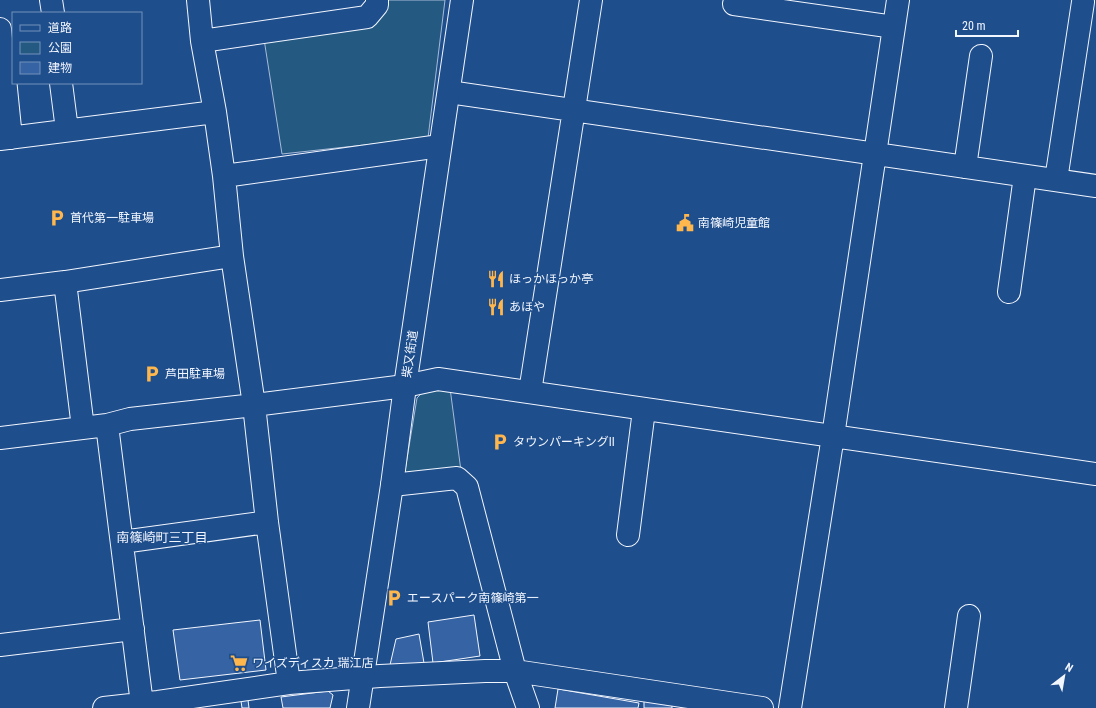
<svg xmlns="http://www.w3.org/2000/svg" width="1096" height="708" viewBox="0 0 1096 708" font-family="'Roboto Condensed','Noto Sans JP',sans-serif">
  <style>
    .green { fill: #245a82; stroke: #a8bbd7 }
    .building { fill: #3563a3; stroke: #f2f6ff }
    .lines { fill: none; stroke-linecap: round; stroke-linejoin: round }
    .minor-casing { stroke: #f2f6ff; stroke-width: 24 }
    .major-casing { stroke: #f2f6ff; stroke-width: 24 }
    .minor { stroke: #1f4e8c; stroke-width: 22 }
    .major { stroke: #1f4e8c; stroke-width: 22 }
    .labels { text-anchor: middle; stroke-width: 3; stroke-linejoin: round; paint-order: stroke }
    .poi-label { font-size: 12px; fill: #f2f6ff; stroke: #1f4e8c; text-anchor: start }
    .street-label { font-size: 12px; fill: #f2f6ff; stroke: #1f4e8c }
    .neighbourhood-label { font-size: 13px; fill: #f2f6ff; stroke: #1f4e8c }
  </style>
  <rect width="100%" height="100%" fill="#1f4e8c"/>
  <path class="green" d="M384,0H445L428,138L282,154L264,39Z
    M450,388L461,471L404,477L417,398L422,393Z"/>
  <path class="building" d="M474,615L480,656L433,663L428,622Z
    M260,620L266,670L180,680L173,630Z
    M419,634L424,663L390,665L396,639Z
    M558,689L639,703L638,708H555Z
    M328,691L333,695L330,708H283L281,697Z
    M248,700L249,708H242L241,701Z
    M644,701L672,705V708H644Z"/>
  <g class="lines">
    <g class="minor-casing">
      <path id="minor" d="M51,0L53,13
        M198,0L202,41L215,112L224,176L232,256L254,405L267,522L289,683
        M734,4L894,27
        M0,29L11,138
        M202,41L367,17L377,5V0
        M61,83L67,130
        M449,92L1096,186
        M0,139L215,112
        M965,167L981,56
        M224,176L440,146
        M1056,180L1083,2
        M65,282L83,428
        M0,290L65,282L232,256
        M1009,292L1025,176
        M530,392L591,0
        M107,425L142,704
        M0,438L107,425L130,419L254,405L405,386L438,379L1096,474
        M392,485L457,478L467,487L515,671L528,708
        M628,535L644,410
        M122,542L267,522
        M0,645L133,629
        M104,708L158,702L289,683L380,676L485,671H515L762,708
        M790,708L833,436L898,0
        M956,708L969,616"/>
    </g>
    <g class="major-casing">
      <path id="major" d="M358,708L392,485L405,386L462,0"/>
    </g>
    <use href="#minor" class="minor"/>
    <use href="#major" class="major"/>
  </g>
  <defs>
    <g id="parking-bare" transform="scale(1.38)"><path d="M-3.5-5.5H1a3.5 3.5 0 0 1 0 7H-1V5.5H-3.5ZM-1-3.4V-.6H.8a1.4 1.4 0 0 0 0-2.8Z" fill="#ffb74d" stroke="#1f4e8c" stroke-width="2.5" paint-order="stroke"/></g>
    <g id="civic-bare" transform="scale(1.38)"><path d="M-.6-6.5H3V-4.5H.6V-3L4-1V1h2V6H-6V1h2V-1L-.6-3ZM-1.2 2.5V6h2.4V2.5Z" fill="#ffb74d" stroke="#1f4e8c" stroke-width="2.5" paint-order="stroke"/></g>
    <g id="restaurant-bare" transform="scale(1.38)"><path d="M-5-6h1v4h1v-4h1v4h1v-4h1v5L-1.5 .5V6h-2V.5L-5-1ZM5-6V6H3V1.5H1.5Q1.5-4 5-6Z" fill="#ffb74d" stroke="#1f4e8c" stroke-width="2.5" paint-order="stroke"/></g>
    <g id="supermarket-bare" transform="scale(1.38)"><path d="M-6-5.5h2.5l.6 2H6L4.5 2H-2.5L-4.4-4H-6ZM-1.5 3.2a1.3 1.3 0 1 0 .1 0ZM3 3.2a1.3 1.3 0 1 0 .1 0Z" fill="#ffb74d" stroke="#1f4e8c" stroke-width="2.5" paint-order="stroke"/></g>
  </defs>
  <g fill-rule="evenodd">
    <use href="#parking-bare" x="57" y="218"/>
    <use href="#civic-bare" x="685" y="223"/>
    <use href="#restaurant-bare" x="496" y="279"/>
    <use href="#restaurant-bare" x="496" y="307"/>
    <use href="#parking-bare" x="152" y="374"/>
    <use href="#parking-bare" x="500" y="442"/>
    <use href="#parking-bare" x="394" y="598"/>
    <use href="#supermarket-bare" x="239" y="663"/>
  </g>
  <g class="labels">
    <g class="poi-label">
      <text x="70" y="222">首代第一駐車場</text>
      <text x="698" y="227">南篠崎児童館</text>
      <text x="509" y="283">ほっかほっか亭</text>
      <text x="509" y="311">あほや</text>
      <text x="165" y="378">芦田駐車場</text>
      <text x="513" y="446">タウンパーキングII</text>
      <text x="407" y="602">エースパーク南篠崎第一</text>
      <text x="252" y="667">ワイズディスカ 瑞江店</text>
    </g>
    <g class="street-label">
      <text transform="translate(410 354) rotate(-82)" y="4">柴又街道</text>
    </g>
    <g class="neighbourhood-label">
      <text x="162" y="542">南篠崎町三丁目</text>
    </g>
  </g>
  <rect x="12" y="12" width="130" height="72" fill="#1f4e8c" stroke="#7391ba"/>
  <rect x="20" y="25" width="20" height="6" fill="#1f4e8c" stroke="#7391ba"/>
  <text x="48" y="32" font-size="12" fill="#f2f6ff">道路</text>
  <rect x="20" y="42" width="20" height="12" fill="#245a82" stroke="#7391ba"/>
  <text x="48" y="52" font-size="12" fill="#f2f6ff">公園</text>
  <rect x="20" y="62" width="20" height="12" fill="#3563a3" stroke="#7391ba"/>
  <text x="48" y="72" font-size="12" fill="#f2f6ff">建物</text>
  <g transform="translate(1064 676) rotate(31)" stroke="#1f4e8c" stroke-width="3" paint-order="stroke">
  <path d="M0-3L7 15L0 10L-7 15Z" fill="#f2f6ff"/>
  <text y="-6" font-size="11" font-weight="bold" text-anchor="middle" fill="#f2f6ff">N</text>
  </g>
  <path d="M956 30v6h62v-6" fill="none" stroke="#f2f6ff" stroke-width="2"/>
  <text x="962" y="30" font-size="12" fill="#f2f6ff" stroke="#1f4e8c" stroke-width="3" paint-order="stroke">20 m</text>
</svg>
